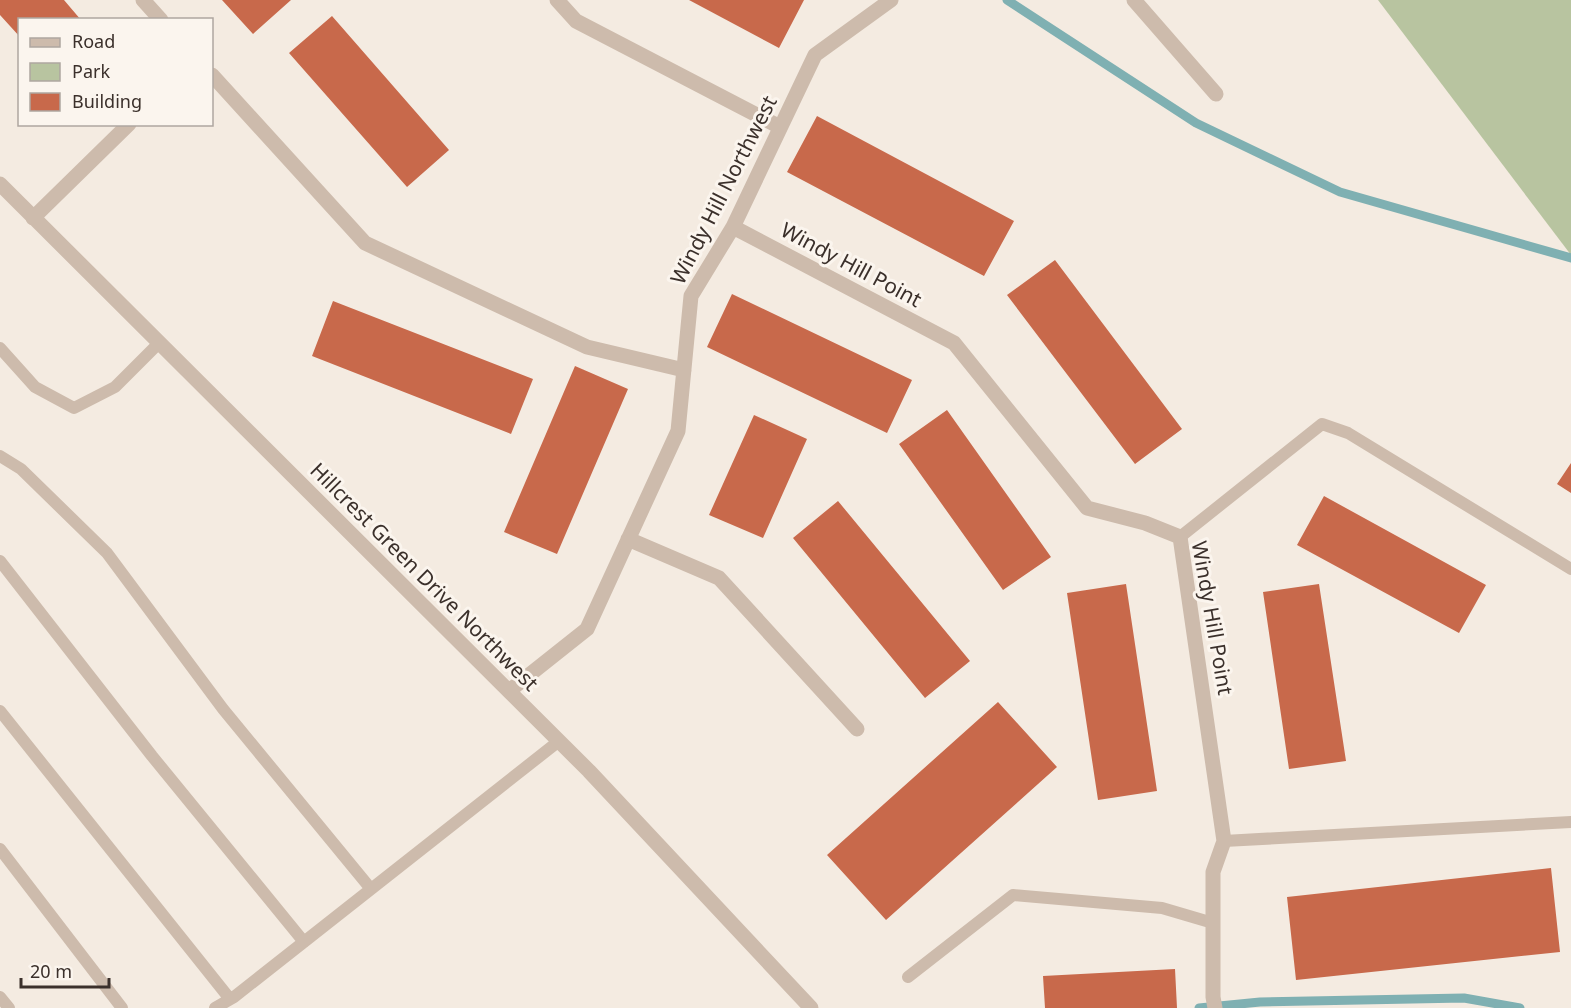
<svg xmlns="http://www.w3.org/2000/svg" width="1571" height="1008" viewBox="0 0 1571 1008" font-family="'Noto Sans',sans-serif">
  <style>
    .green { fill: #b8c4a0 }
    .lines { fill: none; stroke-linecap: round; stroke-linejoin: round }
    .stream { stroke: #7fb0b2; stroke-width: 9 }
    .building { fill: #c8694b }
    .service { stroke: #cdbbac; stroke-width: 12 }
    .minor { stroke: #cdbbac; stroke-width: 15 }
    .labels { text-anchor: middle; stroke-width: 6; stroke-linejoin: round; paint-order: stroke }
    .street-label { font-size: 21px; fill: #3b302b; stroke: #fbf5ee }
  </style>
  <rect width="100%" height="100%" fill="#f4ebe1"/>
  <path class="green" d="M1378,0H1571V255Z"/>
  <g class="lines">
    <path class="stream" d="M1007,0L1196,123L1340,192L1571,258
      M1199,1008L1260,1002L1464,998L1520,1008"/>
  </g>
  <path class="building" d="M0,0H64L81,20H20V37L0,15Z
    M222,0H291L253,34Z
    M689,0H804L779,48Z
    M332,16L449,150L407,187L289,53Z
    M817,116L1014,221L984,276L787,172Z
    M1055,260L1182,429L1135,464L1007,295Z
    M732,294L912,380L887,433L707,347Z
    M333,301L533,379L511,434L312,356Z
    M575,366L628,389L557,554L504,532Z
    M947,410L1051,557L1003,590L899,444Z
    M754,415L807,439L763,538L709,515Z
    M1571,463V493L1557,484Z
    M1324,496L1486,585L1459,633L1297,545Z
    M838,501L970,661L925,698L793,538Z
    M1126,584L1157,791L1098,800L1067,593Z
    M1319,584L1346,761L1289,769L1263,592Z
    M998,702L1057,767L886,920L827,855Z
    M1551,868L1560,952L1296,980L1287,897Z
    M1175,969L1177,1008H1045L1043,976Z"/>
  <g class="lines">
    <path class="service" d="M0,348L35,387L74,408L115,387L159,343
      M0,456L21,469L107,553L223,709L371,889
      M1180,537L1322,424L1348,433L1571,569
      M0,561L152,756L304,942
      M0,711L230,999
      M1224,841L1571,822
      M0,849L122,1008
      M908,977L1013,895L1162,908L1213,923
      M0,997L9,1008
      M215,1008L234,997L559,741"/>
    <path class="minor" d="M143,0L161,20
      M557,0L576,21L780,127
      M1134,0L1216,94
      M212,75L365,243L587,347L684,370
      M0,184L589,771L811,1008
      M33,218L129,124
      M733,227L954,343L1087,508L1145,523L1180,537L1224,841L1213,872V997L1215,1008
      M628,539L719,578L857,729
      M509,691L587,629L678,431L691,296L733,227L815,55L891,0"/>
  </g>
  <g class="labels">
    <g class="street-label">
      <text transform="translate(724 190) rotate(-63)" y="7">Windy Hill Northwest</text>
      <text transform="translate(851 265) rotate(28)" y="7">Windy Hill Point</text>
      <text transform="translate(424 577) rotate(45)" y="7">Hillcrest Green Drive Northwest</text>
      <text transform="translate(1212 618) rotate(80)" y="7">Windy Hill Point</text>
    </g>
  </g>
  <rect x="18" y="18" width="195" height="108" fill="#fbf5ee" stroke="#aea6a0" stroke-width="1.5"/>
  <rect x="30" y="38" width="30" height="9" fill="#cdbbac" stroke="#aea6a0" stroke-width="1.5"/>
  <text x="72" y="48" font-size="18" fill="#3b302b">Road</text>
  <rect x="30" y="63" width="30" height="18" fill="#b8c4a0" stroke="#aea6a0" stroke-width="1.5"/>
  <text x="72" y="78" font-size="18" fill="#3b302b">Park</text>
  <rect x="30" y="93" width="30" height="18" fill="#c8694b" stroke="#aea6a0" stroke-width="1.5"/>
  <text x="72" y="108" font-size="18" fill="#3b302b">Building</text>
  <path d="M21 978v9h88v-9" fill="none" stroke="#3b302b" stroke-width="3"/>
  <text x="30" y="978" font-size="18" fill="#3b302b" stroke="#fbf5ee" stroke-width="4.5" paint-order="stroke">20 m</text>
</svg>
